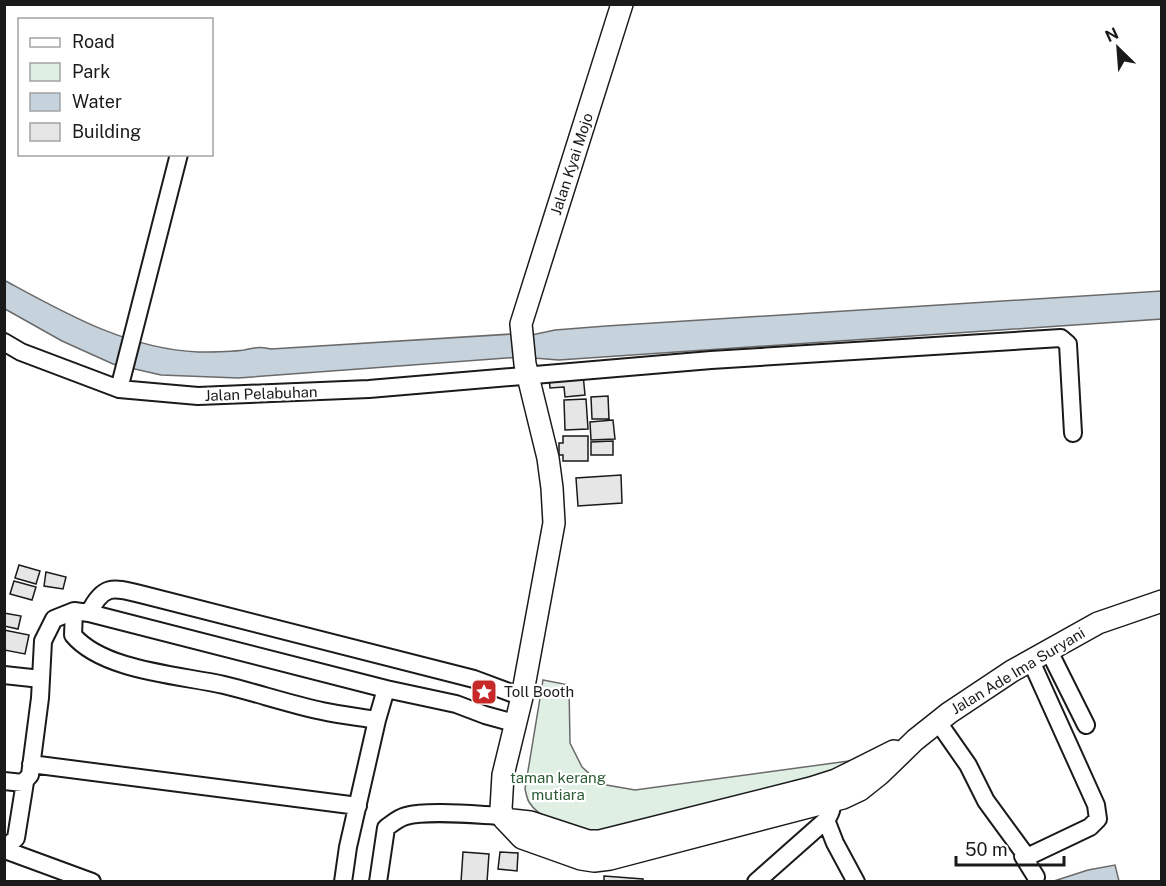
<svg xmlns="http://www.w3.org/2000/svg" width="1166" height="886" viewBox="0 0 1166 886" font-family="'Public Sans',sans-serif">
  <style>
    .green { fill: #e0efe3; stroke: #6a6a6a; stroke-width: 1.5 }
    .water { fill: #c6d2dc; stroke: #6a6a6a; stroke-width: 1.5 }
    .building { fill: #e6e6e6; stroke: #1a1a1a; stroke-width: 1.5 }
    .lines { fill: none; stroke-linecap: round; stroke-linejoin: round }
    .minor-casing { stroke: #1a1a1a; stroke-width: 20 }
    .major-casing { stroke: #1a1a1a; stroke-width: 24 }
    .minor { stroke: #fff; stroke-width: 16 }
    .major { stroke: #fff; stroke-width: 21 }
    .labels { text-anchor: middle; stroke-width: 4.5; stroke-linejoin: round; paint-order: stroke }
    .street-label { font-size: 15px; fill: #1a1a1a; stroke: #fff }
    .poi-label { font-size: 15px; fill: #1a1a1a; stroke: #fff; text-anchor: start }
    .park-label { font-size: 15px; fill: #2b5a34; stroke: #fff }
  </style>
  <rect width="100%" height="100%" fill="#fff"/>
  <path class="green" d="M543,680L569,685L570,743L582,767L601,784L635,790L871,758L829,778L599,832C577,827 542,824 529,802C527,799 526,793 525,789Z"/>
  <path class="water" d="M4,280C65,313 127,349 198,352C213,352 230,352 244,350C255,348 260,346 271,349L512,334L527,336L555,330L606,326L1161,291L1162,319L559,360L521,357L238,378L161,375L113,364L62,341L5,309Z
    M1115,865L1119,881H1054L1088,870Z"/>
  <path class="building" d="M583,374L585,395L565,397L564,387L550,388L549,378Z
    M608,396L609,419H592L591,397Z
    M586,399L588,429L565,430L564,400Z
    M613,420L615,439L591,440L590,422Z
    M563,436H588V461H563V455H559V443H563Z
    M613,441V455H591V442Z
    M621,475L622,503L578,506L576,478Z
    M19,565L40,571L36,584L15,578Z
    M46,572L66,577L63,589L44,586Z
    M14,581L36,587L32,600L10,594Z
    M4,613L21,616L18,629L4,626Z
    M4,630L29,635L25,654L4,650Z
    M463,852L489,854L487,882H461Z
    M500,852L518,853L517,871L498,869Z
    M604,876L643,879V882H604Z"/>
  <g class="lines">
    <g class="minor-casing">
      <path id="minor" d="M4,342L21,352L119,389L198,396L369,389L711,360L1061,338L1068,344L1073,433
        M119,389L179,154
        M74,611L73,635C103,671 180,675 224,685C257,693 289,704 322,711C340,715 359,717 377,720L386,689L456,704L485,715L514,723
        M89,613L386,689
        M1049,651L1086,725
        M4,675L41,679
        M938,722L968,765L986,801L1027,857L1090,827L1098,819L1096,805L1031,661
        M31,764L358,806
        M4,781L23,783L30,775L40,698L43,641L54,619L74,611L89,613C104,582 115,588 144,595L474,679L522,697
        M831,791C833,803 833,811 826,820L835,843L856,882
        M4,850L16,838L25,782
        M5,850L92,882
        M1024,855L1023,856L1036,877
        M343,882L348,847L377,720
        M378,882L386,828C393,823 398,818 406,816C428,810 478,815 503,816
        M756,882L826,820"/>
    </g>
    <g class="major-casing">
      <path id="major" d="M622,4L521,324L525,364L548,458L552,488L554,523L522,697L503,775L501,809L504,819L522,838L581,859L594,861L610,859L843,798L860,790L880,774L915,740L949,713L1012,671L1098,623L1162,601
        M504,819L530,822L588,841H600L811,788L836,780L894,751"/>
    </g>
    <use href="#minor" class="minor"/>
    <use href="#major" class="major"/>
  </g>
  <defs>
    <g id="sight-square" transform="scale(1.35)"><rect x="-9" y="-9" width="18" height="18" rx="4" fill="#c62828" stroke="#fff"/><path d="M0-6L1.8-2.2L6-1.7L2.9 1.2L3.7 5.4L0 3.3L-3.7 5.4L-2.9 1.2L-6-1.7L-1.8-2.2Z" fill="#fff"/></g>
  </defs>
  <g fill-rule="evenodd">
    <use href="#sight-square" x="484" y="692"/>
  </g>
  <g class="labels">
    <g class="street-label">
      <text transform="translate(572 164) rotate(-72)" y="5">Jalan Kyai Mojo</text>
      <text transform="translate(261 394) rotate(-2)" y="5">Jalan Pelabuhan</text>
      <text transform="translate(1018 671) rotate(-31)" y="5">Jalan Ade Ima Suryani</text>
    </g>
    <g class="poi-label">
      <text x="504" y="697">Toll Booth</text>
    </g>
    <g class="park-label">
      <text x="558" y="783">taman kerang<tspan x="558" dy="17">mutiara</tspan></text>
    </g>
  </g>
  <rect width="1166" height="886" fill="none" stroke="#1a1a1a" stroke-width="12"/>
  <rect x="18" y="18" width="195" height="138" fill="#ffffff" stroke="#a3a3a3" stroke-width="1.5"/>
  <rect x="30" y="38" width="30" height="9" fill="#ffffff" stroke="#a3a3a3" stroke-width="1.5"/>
  <text x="72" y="48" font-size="18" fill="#1a1a1a">Road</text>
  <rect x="30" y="63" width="30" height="18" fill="#e0efe3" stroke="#a3a3a3" stroke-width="1.5"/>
  <text x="72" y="78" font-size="18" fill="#1a1a1a">Park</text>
  <rect x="30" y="93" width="30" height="18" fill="#c6d2dc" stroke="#a3a3a3" stroke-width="1.5"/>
  <text x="72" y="108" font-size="18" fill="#1a1a1a">Water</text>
  <rect x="30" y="123" width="30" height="18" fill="#e6e6e6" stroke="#a3a3a3" stroke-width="1.5"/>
  <text x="72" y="138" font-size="18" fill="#1a1a1a">Building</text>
  <g transform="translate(1118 48) rotate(335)" stroke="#ffffff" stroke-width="4.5" paint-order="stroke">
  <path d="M0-4.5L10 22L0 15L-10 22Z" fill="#1a1a1a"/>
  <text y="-9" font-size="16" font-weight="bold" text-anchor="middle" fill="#1a1a1a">N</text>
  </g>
  <path d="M956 856v9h108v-9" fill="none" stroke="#1a1a1a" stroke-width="3"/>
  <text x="965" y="856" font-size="18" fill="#1a1a1a" stroke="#ffffff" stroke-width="4.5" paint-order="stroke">50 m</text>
</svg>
